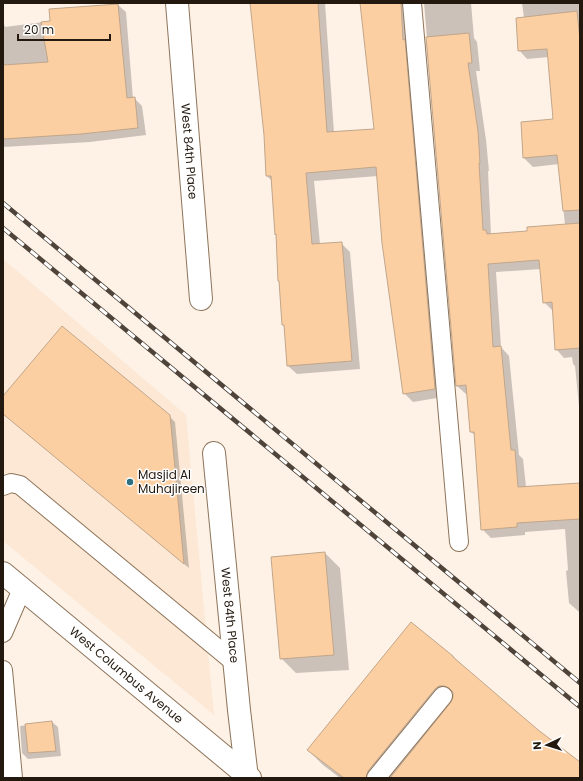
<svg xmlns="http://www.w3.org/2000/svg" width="583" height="781" viewBox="0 0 583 781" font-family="Poppins,sans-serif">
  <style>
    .built { fill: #fce8d4 }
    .shadow { fill: #0003 }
    .building { fill: #fccfa2; stroke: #c1a68b }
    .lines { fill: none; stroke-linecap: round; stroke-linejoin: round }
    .service-casing { stroke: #8d745a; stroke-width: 20 }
    .minor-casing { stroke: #8d745a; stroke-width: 24 }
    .secondary-casing { stroke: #8d745a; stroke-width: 24 }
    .service { stroke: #fff; stroke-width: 18 }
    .minor { stroke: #fff; stroke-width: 22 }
    .secondary { stroke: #fff; stroke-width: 22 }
    .rail-casing { stroke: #4e443a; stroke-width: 4.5 }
    .rail { stroke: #fff; stroke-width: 3; stroke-dasharray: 9; stroke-linecap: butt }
    .poi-dot { fill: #2c7081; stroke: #fff; stroke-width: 1.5 }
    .labels { text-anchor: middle; stroke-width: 3; stroke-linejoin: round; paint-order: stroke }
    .street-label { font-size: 12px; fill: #23190f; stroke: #fff }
    .poi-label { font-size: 12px; fill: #23190f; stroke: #fff; text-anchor: start }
  </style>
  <rect width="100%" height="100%" fill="#fef2e7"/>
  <path class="built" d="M3,259L186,415L214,715L3,541Z"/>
  <path class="shadow" d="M251,3H325L334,133L375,130L365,3H415L443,397L413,402L404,393L378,176L314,181L320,244L341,243L350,252L360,369L297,374L288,366L285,327L283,325L272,181L267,176L265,135L253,22L252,21Z
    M424,3H471L474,38L477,42L480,71H476L486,140L489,171H488L491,235L528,232L565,225L559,164L533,167L524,158L522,123L554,120L549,57L527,59L519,50L524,18L522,3H580V416L575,366L573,364L572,357L564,358L556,349L553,311L544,302L541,269L496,272L501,347L509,356L519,455L523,459L526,487L580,484V612L578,611L569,603L566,571L568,570L565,529L525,532V535L491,538L482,529L475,435L471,432L468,394H466L457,386Z
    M118,5L126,12L133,99L134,98L142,106L146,135L90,142L3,147V23L4,24L5,27L51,21Z
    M3,398L169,416L175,422L189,568L3,414Z
    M325,553L340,568L349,670L296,673L281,658Z
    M453,656L464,668L537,730L580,763V778H340L323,765L308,750Z
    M52,722L58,727L61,756L28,759L22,753L20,726Z"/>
  <path class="building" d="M250,3H318L327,132L374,129L360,3H401L403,40L405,39L435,389L403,394L382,243L376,167L306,173L312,244L342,242L352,361L287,366L284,325H282L279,281H278L276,234L275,235L271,176H266L264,135Z
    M118,4L127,98L135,97L138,128L81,134L3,139V65L48,62L41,22L50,21L49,9Z
    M577,11L580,40V210L563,211L557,155L523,158L521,122L553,119L547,49L518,51L516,18Z
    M469,33L472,63H468L478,131L480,163H479L483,230H486L487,234L527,231V227L580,223V348L555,350L552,302L543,303L539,260L488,264L493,347L501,346L511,450H515L518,487L580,483V519L517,523V527L481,530L474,432H470L466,385L456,386L426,37Z
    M62,326L170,415L184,564L3,414V396Z
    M325,552L334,655L280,659L271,557Z
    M411,622L453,656V657L537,729L580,762V778H390L451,702L453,697V692L449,688L444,686H439L435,689L368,771L366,778H344L307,750Z
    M52,721L56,751L28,753L25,724Z"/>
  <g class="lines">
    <g class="service-casing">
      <path id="service" d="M412,3L459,542
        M3,486L11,483L20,485L234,662
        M3,633L22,589
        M3,670L13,778
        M376,778L443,696"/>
    </g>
    <g class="minor-casing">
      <g id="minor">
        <path id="s1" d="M177,3L201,299"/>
        <path id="s2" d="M214,453L239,710L247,778"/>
      </g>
    </g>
    <g class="secondary-casing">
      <g id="secondary">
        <path id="s3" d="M3,573L250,778"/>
      </g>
    </g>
    <use href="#service" class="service"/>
    <use href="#minor" class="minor"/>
    <use href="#secondary" class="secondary"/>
    <g class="rail-casing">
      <path id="rail" d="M3,203L580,683
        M3,228L580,707"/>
    </g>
    <use href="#rail" class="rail"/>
  </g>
  <circle class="poi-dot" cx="130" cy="482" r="4"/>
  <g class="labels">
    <g class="street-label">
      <text dy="4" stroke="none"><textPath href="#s1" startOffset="149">West 84th Place</textPath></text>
      <text dy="4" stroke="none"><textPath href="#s2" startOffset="163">West 84th Place</textPath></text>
      <text dy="4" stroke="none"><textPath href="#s3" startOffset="160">West Columbus Avenue</textPath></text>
    </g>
    <g class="poi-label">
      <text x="138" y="479">Masjid Al<tspan x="138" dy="14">Muhajireen</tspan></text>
    </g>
  </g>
  <rect width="583" height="781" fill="none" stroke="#23190f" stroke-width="8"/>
  <g transform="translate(547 745) rotate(266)" stroke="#ffffff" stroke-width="3" paint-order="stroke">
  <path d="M0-3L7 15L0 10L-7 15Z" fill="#23190f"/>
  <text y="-6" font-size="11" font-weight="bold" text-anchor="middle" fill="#23190f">N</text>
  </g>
  <path d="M18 34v6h92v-6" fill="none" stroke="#23190f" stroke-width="2"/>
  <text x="24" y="34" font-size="12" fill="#23190f" stroke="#ffffff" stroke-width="3" paint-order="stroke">20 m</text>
</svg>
